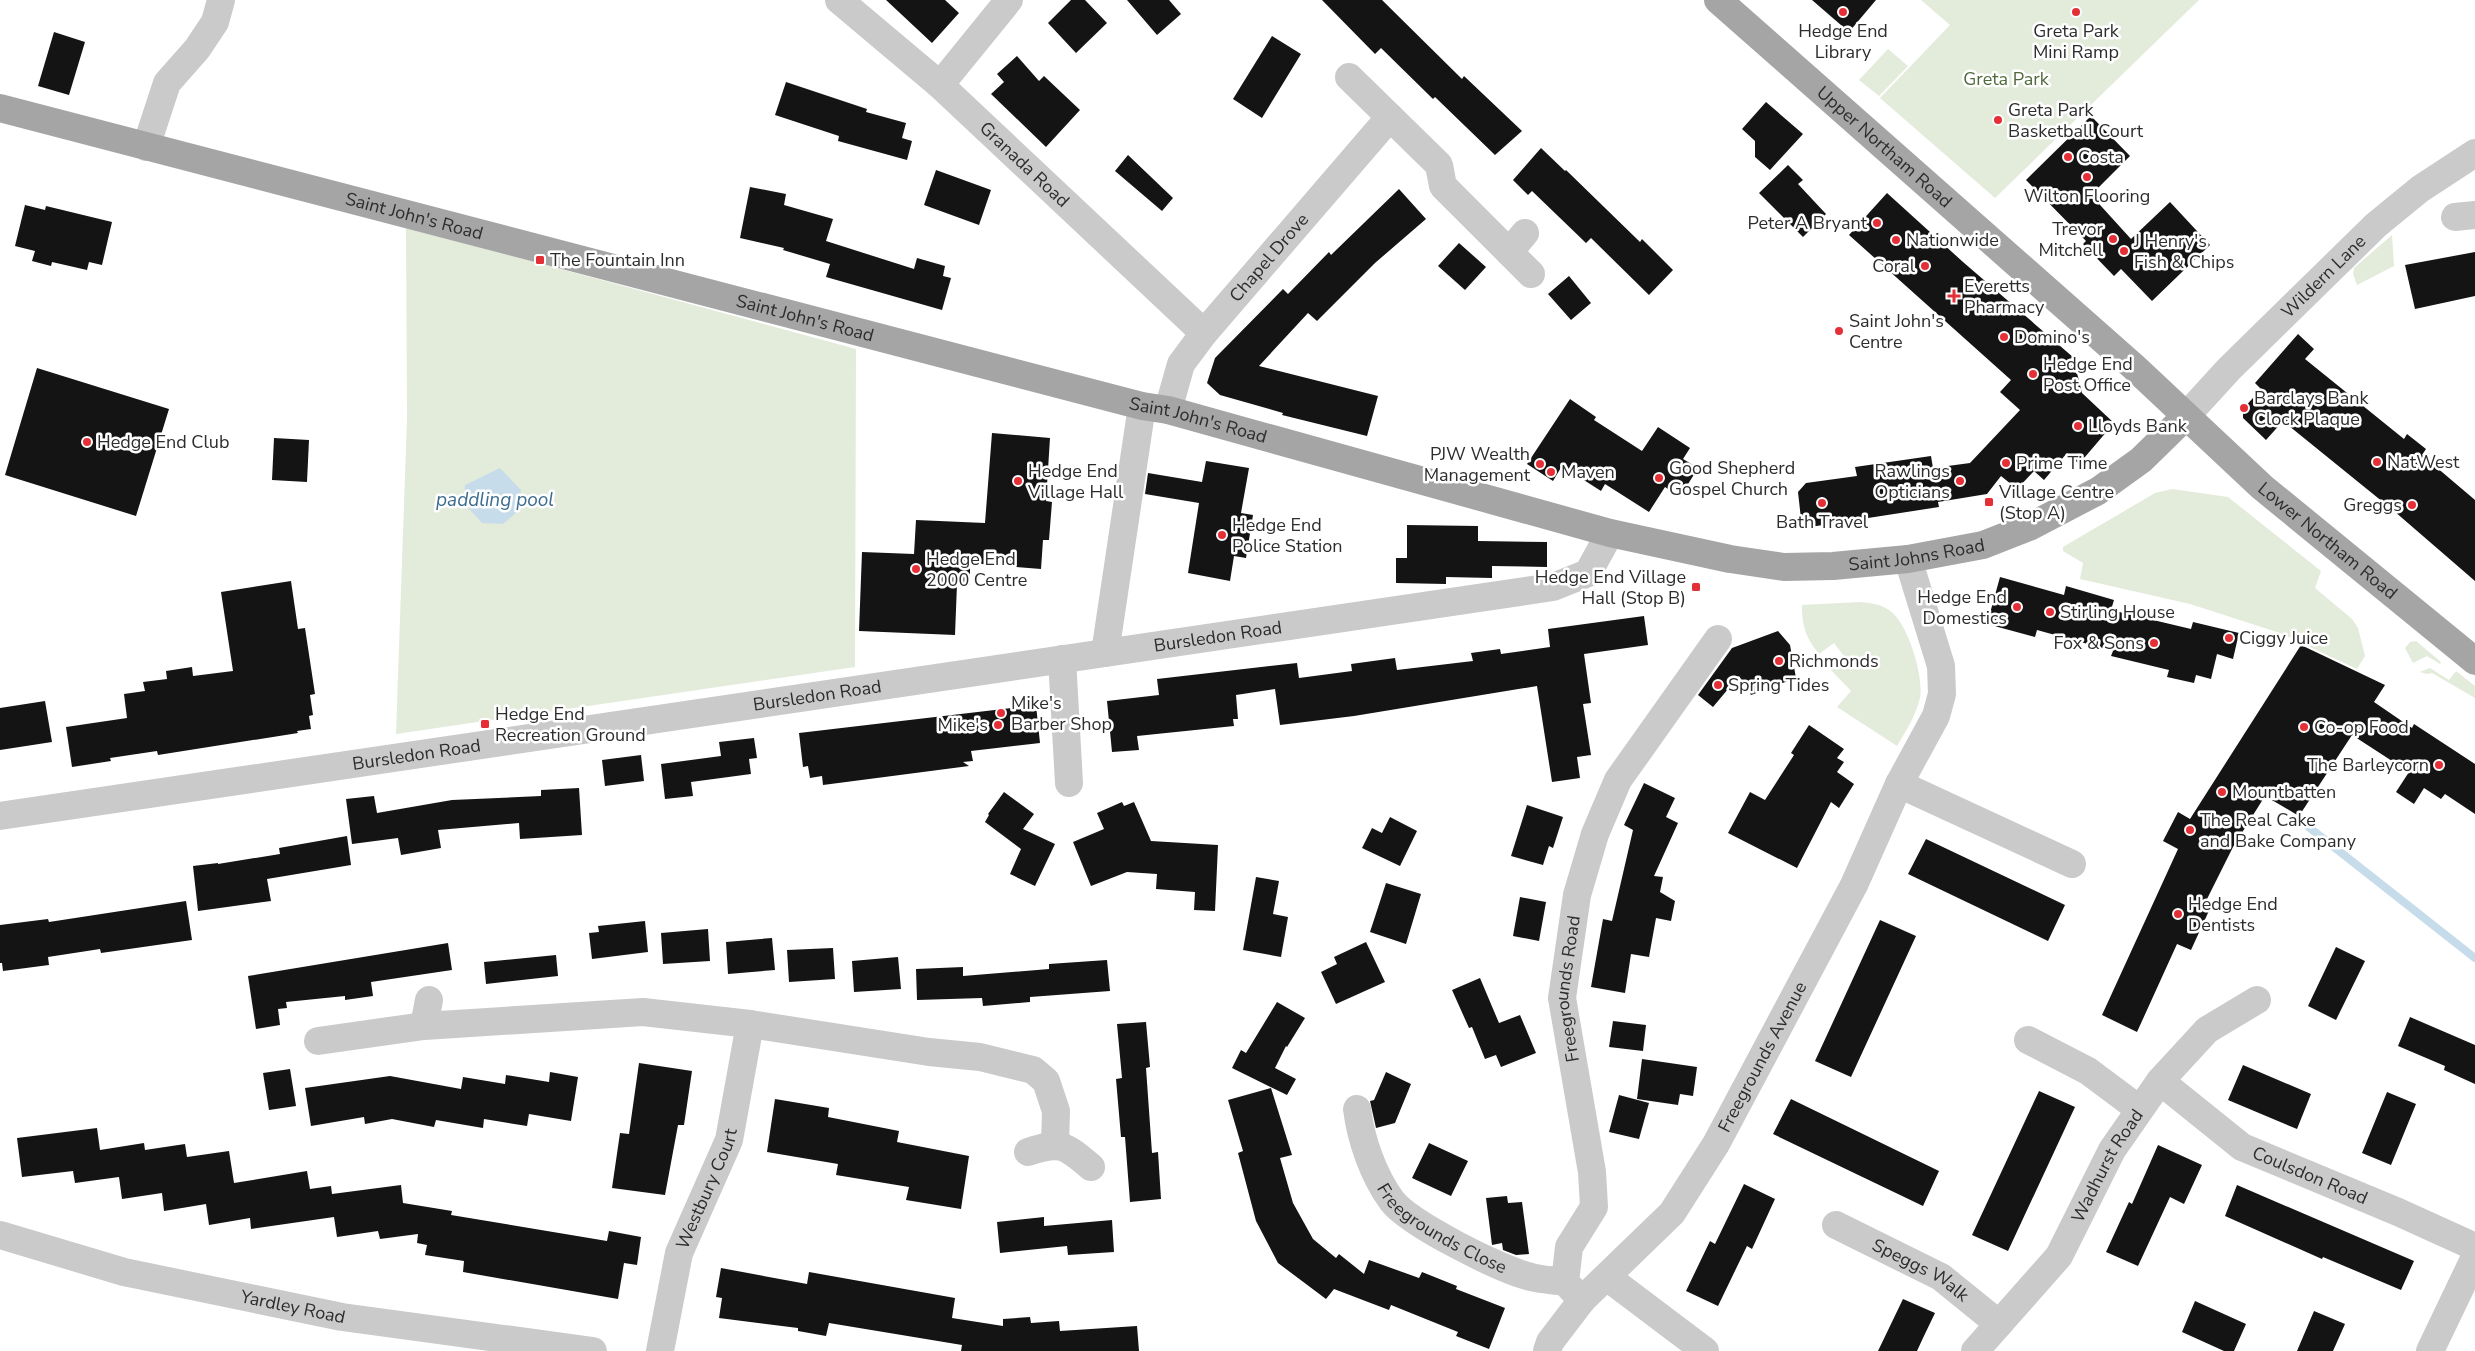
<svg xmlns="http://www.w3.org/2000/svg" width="2475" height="1351" viewBox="0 0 2475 1351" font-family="'Nunito Sans',sans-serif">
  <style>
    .green { fill: #e3ebdb }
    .water { fill: #c7dceb }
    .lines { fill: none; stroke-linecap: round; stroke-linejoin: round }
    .stream { stroke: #c7dceb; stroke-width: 8 }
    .building { fill: #141414 }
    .minor { stroke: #cacaca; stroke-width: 28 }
    .major { stroke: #a5a5a5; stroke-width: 28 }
    .poi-dot { fill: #e42f37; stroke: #fff; stroke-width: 2 }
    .labels { text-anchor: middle; stroke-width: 5; stroke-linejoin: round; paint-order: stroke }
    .poi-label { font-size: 18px; fill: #2d2d2d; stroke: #fff; text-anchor: start }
    .park-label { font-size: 18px; fill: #4f693b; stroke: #fff }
    .street-label { font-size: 18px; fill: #2d2d2d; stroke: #fff }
    .water-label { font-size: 19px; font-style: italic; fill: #3c6c8f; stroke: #fff }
  </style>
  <rect width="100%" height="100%" fill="#fff"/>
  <path class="green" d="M1921,0H2199L1995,198L1880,98L1950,25Z
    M1888,49L1908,66L1879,96L1859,80Z
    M406,227L856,349L855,667L396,734L407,418Z
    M2392,235L2394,266L2357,285L2353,274L2354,268Z
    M2172,489L2228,497L2321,571L2315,588L2352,619L2358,628L2365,656L2357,669L2280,633L2190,604L2080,579L2083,563L2063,551V547L2155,493Z
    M1860,602C1871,603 1880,604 1889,610C1908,622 1924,677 1920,698C1916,715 1906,731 1897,746L1837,707L1851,691L1831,670L1846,659L1834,643L1819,654C1806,638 1802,626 1802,605Z
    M2416,641L2441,662L2440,664L2427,656L2413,663L2405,648L2410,642Z
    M2430,668L2449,680L2456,671L2475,686V698L2432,673L2427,674L2420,672Z"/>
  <path class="water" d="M500,468L521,490L518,511L503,524L482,523L463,502L465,485Z"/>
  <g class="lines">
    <path class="stream" d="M2306,825L2475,958"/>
  </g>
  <path class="building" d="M886,0H945L959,13L932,43Z
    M1071,0H1085L1107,23L1076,53L1048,23Z
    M1127,0H1169L1181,14L1157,35Z
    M1322,0H1382L1462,79L1464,76L1522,131L1495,155L1435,97L1433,99L1381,48L1375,54Z
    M1812,0H1876L1849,32Z
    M54,32L85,42L69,95L38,86Z
    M1272,36L1301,54L1262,118L1233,99Z
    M1017,56L1039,81L1044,76L1080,110L1046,147L991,94L1004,82L997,74Z
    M786,82L867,109L866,112L906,123L902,138L912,141L907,160L838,141L839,136L775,115Z
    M1766,102L1803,134L1770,170L1755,157V141L1742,129Z
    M2091,116L2130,156L2091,195L2131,239L2170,202L2210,245L2152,301L2121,269L2114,276L2083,244L2086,241L2026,180Z
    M1541,148L1565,171L1566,170L1640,242L1642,239L1673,270L1649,295L1591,238L1586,243L1532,191L1528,195L1513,180Z
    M1128,155L1173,198L1162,211L1115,171Z
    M1788,165L1803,180L1798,184L1826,214L1803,237L1759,193Z
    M936,170L991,190L979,225L924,205Z
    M750,187L786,194L784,205L833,219L826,241L914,269L917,258L945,266L943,276L951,278L942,310L826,277L830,264L783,250L784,248L740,238Z
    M1399,189L1426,219L1375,263L1317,321L1308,313L1259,366L1378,396L1367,436L1282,415L1283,413L1220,395L1207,383L1215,358L1283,289L1288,294L1329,252L1331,255Z
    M1887,193L1963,262L2081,364L2076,369L2082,393L2114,423L2079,464L2067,453L2044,480L2034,471L2017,489L2001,476L1987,494L1938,502L1939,507L1810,527L1801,519L1798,492L1806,483L1857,476L1855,467L1931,456L1933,468L1970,463L2020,410L2000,392L2011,380L1849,235Z
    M25,205L45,210L46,206L112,222L102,265L89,262L87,270L52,262L51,266L32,261L35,251L15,246Z
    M1459,243L1486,267L1465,290L1438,266Z
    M2475,252V296L2415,309L2405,265Z
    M1569,276L1591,303L1571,320L1548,294Z
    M2298,334L2314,349L2305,359L2404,439L2407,434L2426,449L2422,455L2475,500V581L2394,511L2283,421L2266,440L2243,418V409L2261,389L2255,383Z
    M37,368L169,409L136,516L5,475Z
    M1570,399L1596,417L1594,420L1642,451L1658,427L1690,448L1683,459L1698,468L1680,497L1665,487L1649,512L1605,484L1601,491L1562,466L1553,481L1527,464Z
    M992,433L1050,438L1046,501L1052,502L1049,540H1043L1041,569L970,563V585L957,584L955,635L859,631L862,552L914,554L916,520L985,523Z
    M274,438L309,440L307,482L272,480Z
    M1206,461L1249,468L1241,513L1253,515L1246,558L1234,556L1230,581L1188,573L1199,503L1145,494L1148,473L1202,482Z
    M1407,525L1478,526V541L1547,542V567L1492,566V578L1446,577V584L1396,583V558H1407Z
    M2000,577L2064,595L2066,586L2114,600L2111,610L2191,629L2193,622L2239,633L2233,659L2217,654L2211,679L2196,675L2194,683L2167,677L2169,670L2111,656L2113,651L2037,630L2035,637L1987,624Z
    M291,581L298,629L305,628L315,694L310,695L313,715L309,716L311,729L297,731L298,733L158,755L157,751L110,758L111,761L72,767L66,727L127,718L124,694L145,691L143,682L167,679L166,671L192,667L193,676L233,671L221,592Z
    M1644,616L1648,645L1584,654L1591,703L1583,704L1591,755L1577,757L1580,778L1552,782L1537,686L1354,716L1280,725L1275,689L1236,695L1238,719H1233L1234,726L1137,736L1139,750L1112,752L1107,701L1159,695L1157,679L1297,663L1299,678L1352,671L1351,664L1395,658L1397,670L1473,661L1471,653L1500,649L1501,654L1550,647L1548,629Z
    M1778,631L1790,645L1796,678L1751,695L1739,676L1713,707L1698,695L1732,648Z
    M2301,645L2385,685L2374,702L2412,728L2414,724L2475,764V814L2445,794L2441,799L2424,788L2414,804L2396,792L2409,772L2352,735L2299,816L2265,796L2233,847L2207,899L2213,902L2191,950L2177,944L2137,1032L2102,1015L2178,849L2163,841L2178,812L2190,819Z
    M45,701L52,742L0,750V708Z
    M1036,705L1040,743L971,751L973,761L963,762L969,766L823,785L822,776L810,778L808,766L803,767L799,733Z
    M1809,725L1844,749L1837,758L1844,762L1837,772L1854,784L1839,808L1831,802L1797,868L1728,833L1750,792L1765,800L1794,755L1791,753Z
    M754,738L757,758L749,759L751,774L691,782L693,796L665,799L661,764L721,756L719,742Z
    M641,755L644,781L605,786L602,760Z
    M1644,783L1675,798L1666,817L1678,823L1654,876L1663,877L1660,892L1675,901L1671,921L1656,918L1649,957L1631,954L1625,993L1591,987L1603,919L1612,921L1633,830L1624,825Z
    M579,788L582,835L520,839L519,823L438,830L441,848L401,855L398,838L352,844L346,799L374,796L377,813L452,800L541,796V790Z
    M1004,792L1034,814L1023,829L1055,844L1035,886L1010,874L1021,849L985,822L989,815L988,814Z
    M1122,802L1124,806L1134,802L1151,841L1218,845L1215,911L1194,910L1195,892L1156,889L1157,874L1127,872L1091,886L1073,842L1104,829L1097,813Z
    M1527,805L1563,817L1553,848L1549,846L1543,865L1511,856Z
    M1390,817L1417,831L1400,866L1362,848L1372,828L1382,833Z
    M347,836L351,865L267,879L271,901L198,911L193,866L218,863V864L280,854L279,848Z
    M1926,839L2065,905L2048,941L1908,874Z
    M1256,877L1279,881L1273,914L1288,917L1281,957L1243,950Z
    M1386,883L1421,894L1406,944L1370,932Z
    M1520,897L1546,902L1539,941L1513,936Z
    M186,901L192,940L101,953L100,949L48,957L49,965L3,971L2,963H0V925L48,919L49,922Z
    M1880,920L1916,936L1851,1077L1815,1061Z
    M645,921L648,952L592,959L589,933L599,932L598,926Z
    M708,929L710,961L663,964L661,933Z
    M772,938L775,970L728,974L726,942Z
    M1366,942L1385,982L1336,1004L1321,972L1337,964L1334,957Z
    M448,943L452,970L371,982L373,996L345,1000V996L286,1002L287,1008L278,1009L280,1025L256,1029L248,976Z
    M2336,947L2365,961L2336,1020L2308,1006Z
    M833,948L835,979L789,982L787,950Z
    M556,955L558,976L486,984L484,962Z
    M898,957L901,989L854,992L852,961Z
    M1107,960L1110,991L1030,997V1002L983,1006L982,998L917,1000L916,969L963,967V976L1049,969V964Z
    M1480,978L1499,1023L1520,1015L1536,1053L1501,1067L1496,1055L1485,1059L1472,1027L1469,1028L1452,990Z
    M1277,1002L1305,1018L1287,1047L1286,1046L1275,1068L1296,1079L1287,1095L1232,1068L1241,1050L1246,1053Z
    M2410,1017L2475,1045V1084L2444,1070L2445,1066L2398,1046Z
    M1613,1021L1646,1025L1643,1051L1609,1047Z
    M1146,1022L1150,1067L1146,1068L1152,1153L1158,1152L1161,1199L1130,1202L1125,1137H1121L1116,1079L1122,1078L1117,1024Z
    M1642,1059L1697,1067L1693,1096L1680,1094L1678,1105L1637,1099Z
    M639,1063L692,1071L684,1125H678L665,1195L612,1188L620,1133L629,1134Z
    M2243,1065L2311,1094L2297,1129L2228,1100Z
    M290,1069L296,1106L269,1110L263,1073Z
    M550,1072L578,1077L571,1121L529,1114L527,1126L484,1119L483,1128L436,1120L434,1127L392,1119L365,1124L364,1117L311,1126L305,1088L390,1076L461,1089L463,1077L505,1084L506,1075L549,1082Z
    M1386,1072L1411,1084L1395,1123L1376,1128L1370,1101L1374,1100Z
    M1271,1088L1292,1155L1280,1158L1293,1203L1313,1239L1336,1258L1339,1254L1364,1274L1369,1260L1419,1278L1422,1272L1457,1286L1456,1289L1505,1308L1489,1349L1456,1336L1458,1332L1391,1305L1389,1310L1334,1289L1326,1299L1278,1263L1256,1221L1238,1153L1243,1151L1228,1100Z
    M2039,1091L2075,1107L2008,1251L1972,1235Z
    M2387,1092L2416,1104L2391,1165L2362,1153Z
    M1619,1095L1649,1103L1639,1139L1609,1132Z
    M775,1099L829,1108L828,1117L899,1131L897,1142L969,1156L961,1209L906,1200L909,1187L836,1175L838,1164L767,1152Z
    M1791,1099L1939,1171L1923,1206L1773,1134Z
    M97,1128L100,1150L144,1143L145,1150L185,1144L187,1157L229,1151L234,1183L307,1171L310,1189L331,1186L332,1194L401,1185L403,1203L452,1211L451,1215L607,1241L609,1231L641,1237L637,1265L624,1263L618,1299L463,1272L464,1261L425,1255L427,1245L417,1243L418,1234L380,1239L378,1231L337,1237L334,1217L251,1229L250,1218L209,1225L206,1204L164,1211L162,1193L122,1199L119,1177L75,1183L73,1171L22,1177L17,1138Z
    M1429,1143L1468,1161L1451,1196L1412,1178Z
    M2158,1145L2202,1165L2184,1204L2170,1197L2138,1266L2106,1252L2129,1202L2132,1204Z
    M1744,1184L1775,1199L1752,1249L1747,1246L1718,1306L1686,1291L1710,1241L1715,1244Z
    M2237,1185L2414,1261L2401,1290L2323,1257L2322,1259L2225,1216Z
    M1507,1196L1508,1203L1522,1202L1529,1254L1516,1255L1503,1250L1502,1243L1492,1245L1486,1198Z
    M1044,1217V1226L1112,1220L1114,1252L1068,1255L1067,1246L1000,1253L997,1222Z
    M721,1268L807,1284L809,1272L955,1298L952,1318L1003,1326V1319L1030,1317L1031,1323L1059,1321L1060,1331L1137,1326L1139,1351H961L962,1345L829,1323L826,1336L798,1331V1328L719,1318L722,1298L716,1297Z
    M1903,1299L1935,1313L1923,1338L1917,1351H1878Z
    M2195,1301L2246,1324L2234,1351H2224L2182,1332Z
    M2314,1311L2345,1324L2333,1351H2297Z"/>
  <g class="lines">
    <g class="minor">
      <path id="s1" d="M839,0L940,85L1204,333"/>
      <path d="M1349,77L1439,165L1443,186L1531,274"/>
      <path d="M940,85L1009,0"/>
      <path d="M146,147L167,83L197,49L215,22L221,0"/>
      <path d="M2455,217L2475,215"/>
      <path d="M1509,252L1525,233"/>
      <path id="s2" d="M1168,410L1181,364L1204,333L1390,117"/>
      <path id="s3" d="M2186,416L2229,369L2376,225L2420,189L2475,153"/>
      <path d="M1105,653L1142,406"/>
      <path d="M1062,659L1069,783"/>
      <path d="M1899,784L2072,864"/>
      <path id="s4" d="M0,816L1553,587L1588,573L1610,533"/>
      <path d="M424,1026L429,1000"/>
      <path d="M2028,1040L2088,1071L2139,1109"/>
      <path d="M318,1041L424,1026L643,1012L750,1024L929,1052L980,1057L1033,1070L1046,1081L1056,1111L1055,1145"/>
      <path id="s5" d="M2160,1081L2242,1147L2398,1212L2475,1247"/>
      <path id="s6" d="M1357,1109C1361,1140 1373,1175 1392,1201C1410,1224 1501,1270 1531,1277C1542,1280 1554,1280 1565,1282"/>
      <path d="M1028,1152C1061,1141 1065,1145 1091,1167"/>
      <path id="s7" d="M1836,1225L1941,1277L1999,1324"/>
      <path id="s8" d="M0,1235L124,1272L342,1317L593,1351"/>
      <path d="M1607,1277L1705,1351"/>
      <path id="s9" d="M1582,1300L1565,1282L1569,1247L1594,1207L1592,1172L1562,998L1577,895L1595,834L1618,780L1718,639"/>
      <path id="s10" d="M660,1351L679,1253L729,1140L750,1024"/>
      <path id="s11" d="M1547,1351L1550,1342L1582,1300L1672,1213L1716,1144L1854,885L1899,784L1936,716L1942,694L1941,666L1908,559"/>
      <path id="s12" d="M1975,1351L2059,1256L2112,1150L2160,1081L2207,1030L2257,1000"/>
      <path d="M2430,1351L2475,1257"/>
    </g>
    <g class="major">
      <path id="s13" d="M1718,0L2134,367L2262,487L2475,661"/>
      <path id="s14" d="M0,108L1142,406L1168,410L1610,533L1730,559L1784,567L1833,566L1908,559L1983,545L2029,527L2098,491L2141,460L2186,416"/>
    </g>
  </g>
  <g class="poi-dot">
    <circle cx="1843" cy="12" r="5"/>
    <circle cx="2076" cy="12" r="5"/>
    <circle cx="1998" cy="120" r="5"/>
    <circle cx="2068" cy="157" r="5"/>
    <circle cx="2087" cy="177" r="5"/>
    <circle cx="1877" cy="223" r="5"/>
    <circle cx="2113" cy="239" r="5"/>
    <circle cx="1896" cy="240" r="5"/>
    <circle cx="2124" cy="251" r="5"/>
    <rect x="535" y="255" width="10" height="10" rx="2.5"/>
    <circle cx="1925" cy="266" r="5"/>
    <path d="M1951.5 288.5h5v5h5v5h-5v5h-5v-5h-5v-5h5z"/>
    <circle cx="1839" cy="331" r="5"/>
    <circle cx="2004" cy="337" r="5"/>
    <circle cx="2033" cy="374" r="5"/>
    <circle cx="2244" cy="408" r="5"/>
    <circle cx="2078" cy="426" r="5"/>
    <circle cx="87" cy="442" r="5"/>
    <circle cx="2377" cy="462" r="5"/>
    <circle cx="2006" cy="463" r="5"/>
    <circle cx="1540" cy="464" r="5"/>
    <circle cx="1551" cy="472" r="5"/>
    <circle cx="1659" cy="478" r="5"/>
    <circle cx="1018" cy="481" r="5"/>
    <circle cx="1960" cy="481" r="5"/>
    <rect x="1984" y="497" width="10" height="10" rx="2.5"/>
    <circle cx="1822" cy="503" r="5"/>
    <circle cx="2412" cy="505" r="5"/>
    <circle cx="1222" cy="535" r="5"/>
    <circle cx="916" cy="569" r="5"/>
    <rect x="1691" y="582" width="10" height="10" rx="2.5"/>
    <circle cx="2017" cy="607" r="5"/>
    <circle cx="2050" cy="612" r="5"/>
    <circle cx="2229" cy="638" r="5"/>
    <circle cx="2154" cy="643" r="5"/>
    <circle cx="1779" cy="661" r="5"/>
    <circle cx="1718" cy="685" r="5"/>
    <circle cx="1001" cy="713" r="5"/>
    <rect x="480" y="719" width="10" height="10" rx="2.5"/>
    <circle cx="998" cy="725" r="5"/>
    <circle cx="2304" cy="727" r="5"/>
    <circle cx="2439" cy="765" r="5"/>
    <circle cx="2222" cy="792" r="5"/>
    <circle cx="2190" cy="830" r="5"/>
    <circle cx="2178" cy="914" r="5"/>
  </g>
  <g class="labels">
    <g class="poi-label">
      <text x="1843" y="37" text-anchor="middle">Hedge End<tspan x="1843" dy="21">Library</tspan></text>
      <text x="2076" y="37" text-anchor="middle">Greta Park<tspan x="2076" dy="21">Mini Ramp</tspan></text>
      <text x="2008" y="116">Greta Park<tspan x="2008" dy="21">Basketball Court</tspan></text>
      <text x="2078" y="163">Costa</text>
      <text x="2087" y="202" text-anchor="middle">Wilton Flooring</text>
      <text x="1867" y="229" text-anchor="end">Peter A Bryant</text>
      <text x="2103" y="235" text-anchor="end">Trevor<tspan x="2103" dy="21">Mitchell</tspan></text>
      <text x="1906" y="246">Nationwide</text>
      <text x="2134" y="247">J Henry's<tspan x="2134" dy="21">Fish &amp; Chips</tspan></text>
      <text x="550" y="266">The Fountain Inn</text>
      <text x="1915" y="272" text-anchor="end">Coral</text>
      <text x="1964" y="292">Everetts<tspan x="1964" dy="21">Pharmacy</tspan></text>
      <text x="1849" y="327">Saint John's<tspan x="1849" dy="21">Centre</tspan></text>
      <text x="2014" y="343">Domino's</text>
      <text x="2043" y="370">Hedge End<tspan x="2043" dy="21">Post Office</tspan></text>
      <text x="2254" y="404">Barclays Bank<tspan x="2254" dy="21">Clock Plaque</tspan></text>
      <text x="2088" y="432">Lloyds Bank</text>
      <text x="97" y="448">Hedge End Club</text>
      <text x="1530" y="460" text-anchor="end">PJW Wealth<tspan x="1530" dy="21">Management</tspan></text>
      <text x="2387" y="468">NatWest</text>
      <text x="2016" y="469">Prime Time</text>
      <text x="1669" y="474">Good Shepherd<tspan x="1669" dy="21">Gospel Church</tspan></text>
      <text x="1028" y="477">Hedge End<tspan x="1028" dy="21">Village Hall</tspan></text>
      <text x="1950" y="477" text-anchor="end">Rawlings<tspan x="1950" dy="21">Opticians</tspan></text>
      <text x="1561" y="478">Maven</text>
      <text x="1999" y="498">Village Centre<tspan x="1999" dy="21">(Stop A)</tspan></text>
      <text x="2402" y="511" text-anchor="end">Greggs</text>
      <text x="1822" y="528" text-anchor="middle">Bath Travel</text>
      <text x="1232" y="531">Hedge End<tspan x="1232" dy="21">Police Station</tspan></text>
      <text x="926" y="565">Hedge End<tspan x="926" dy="21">2000 Centre</tspan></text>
      <text x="1686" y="583" text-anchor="end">Hedge End Village<tspan x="1686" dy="21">Hall (Stop B)</tspan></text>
      <text x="2007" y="603" text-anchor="end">Hedge End<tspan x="2007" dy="21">Domestics</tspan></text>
      <text x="2060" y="618">Stirling House</text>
      <text x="2239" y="644">Ciggy Juice</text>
      <text x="2144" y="649" text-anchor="end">Fox &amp; Sons</text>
      <text x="1789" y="667">Richmonds</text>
      <text x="1728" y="691">Spring Tides</text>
      <text x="1011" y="709">Mike's<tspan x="1011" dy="21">Barber Shop</tspan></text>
      <text x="495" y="720">Hedge End<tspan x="495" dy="21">Recreation Ground</tspan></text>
      <text x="988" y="731" text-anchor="end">Mike's</text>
      <text x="2314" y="733">Co-op Food</text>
      <text x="2429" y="771" text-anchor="end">The Barleycorn</text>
      <text x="2232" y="798">Mountbatten</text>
      <text x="2200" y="826">The Real Cake<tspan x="2200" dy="21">and Bake Company</tspan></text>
      <text x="2188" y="910">Hedge End<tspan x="2188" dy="21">Dentists</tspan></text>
    </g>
    <g class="park-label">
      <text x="2006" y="85">Greta Park</text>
    </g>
    <g class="street-label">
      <text dy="6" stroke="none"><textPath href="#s13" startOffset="222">Upper Northam Road</textPath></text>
      <text dy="6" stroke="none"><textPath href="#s1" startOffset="248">Granada Road</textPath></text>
      <text dy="6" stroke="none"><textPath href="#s14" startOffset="428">Saint John's Road</textPath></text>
      <text dy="6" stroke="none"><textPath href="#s2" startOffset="186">Chapel Drove</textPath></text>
      <text dy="6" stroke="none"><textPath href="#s3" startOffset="196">Wildern Lane</textPath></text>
      <text dy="6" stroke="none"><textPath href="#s14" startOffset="832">Saint John's Road</textPath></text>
      <text dy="6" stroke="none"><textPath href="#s14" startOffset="1238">Saint John's Road</textPath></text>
      <text dy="6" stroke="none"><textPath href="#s13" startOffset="815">Lower Northam Road</textPath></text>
      <text dy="6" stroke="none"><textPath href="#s14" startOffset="1976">Saint Johns Road</textPath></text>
      <text dy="6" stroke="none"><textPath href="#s4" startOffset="1231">Bursledon Road</textPath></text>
      <text dy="6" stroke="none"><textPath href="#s4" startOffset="826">Bursledon Road</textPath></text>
      <text dy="6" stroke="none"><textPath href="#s4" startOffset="421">Bursledon Road</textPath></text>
      <text dy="6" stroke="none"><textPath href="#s9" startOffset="328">Freegrounds Road</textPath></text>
      <text dy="6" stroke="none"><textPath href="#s11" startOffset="368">Freegrounds Avenue</textPath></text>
      <text dy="6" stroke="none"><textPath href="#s12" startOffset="229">Wadhurst Road</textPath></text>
      <text dy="6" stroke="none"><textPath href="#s5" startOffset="179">Coulsdon Road</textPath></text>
      <text dy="6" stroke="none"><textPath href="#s10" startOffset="170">Westbury Court</textPath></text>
      <text dy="6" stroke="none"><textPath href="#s6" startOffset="156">Freegrounds Close</textPath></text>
      <text dy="6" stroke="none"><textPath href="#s7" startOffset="96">Speggs Walk</textPath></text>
      <text dy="6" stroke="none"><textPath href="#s8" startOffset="302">Yardley Road</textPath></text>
    </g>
    <g class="water-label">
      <text x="495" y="506">paddling pool</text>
    </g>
  </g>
</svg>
